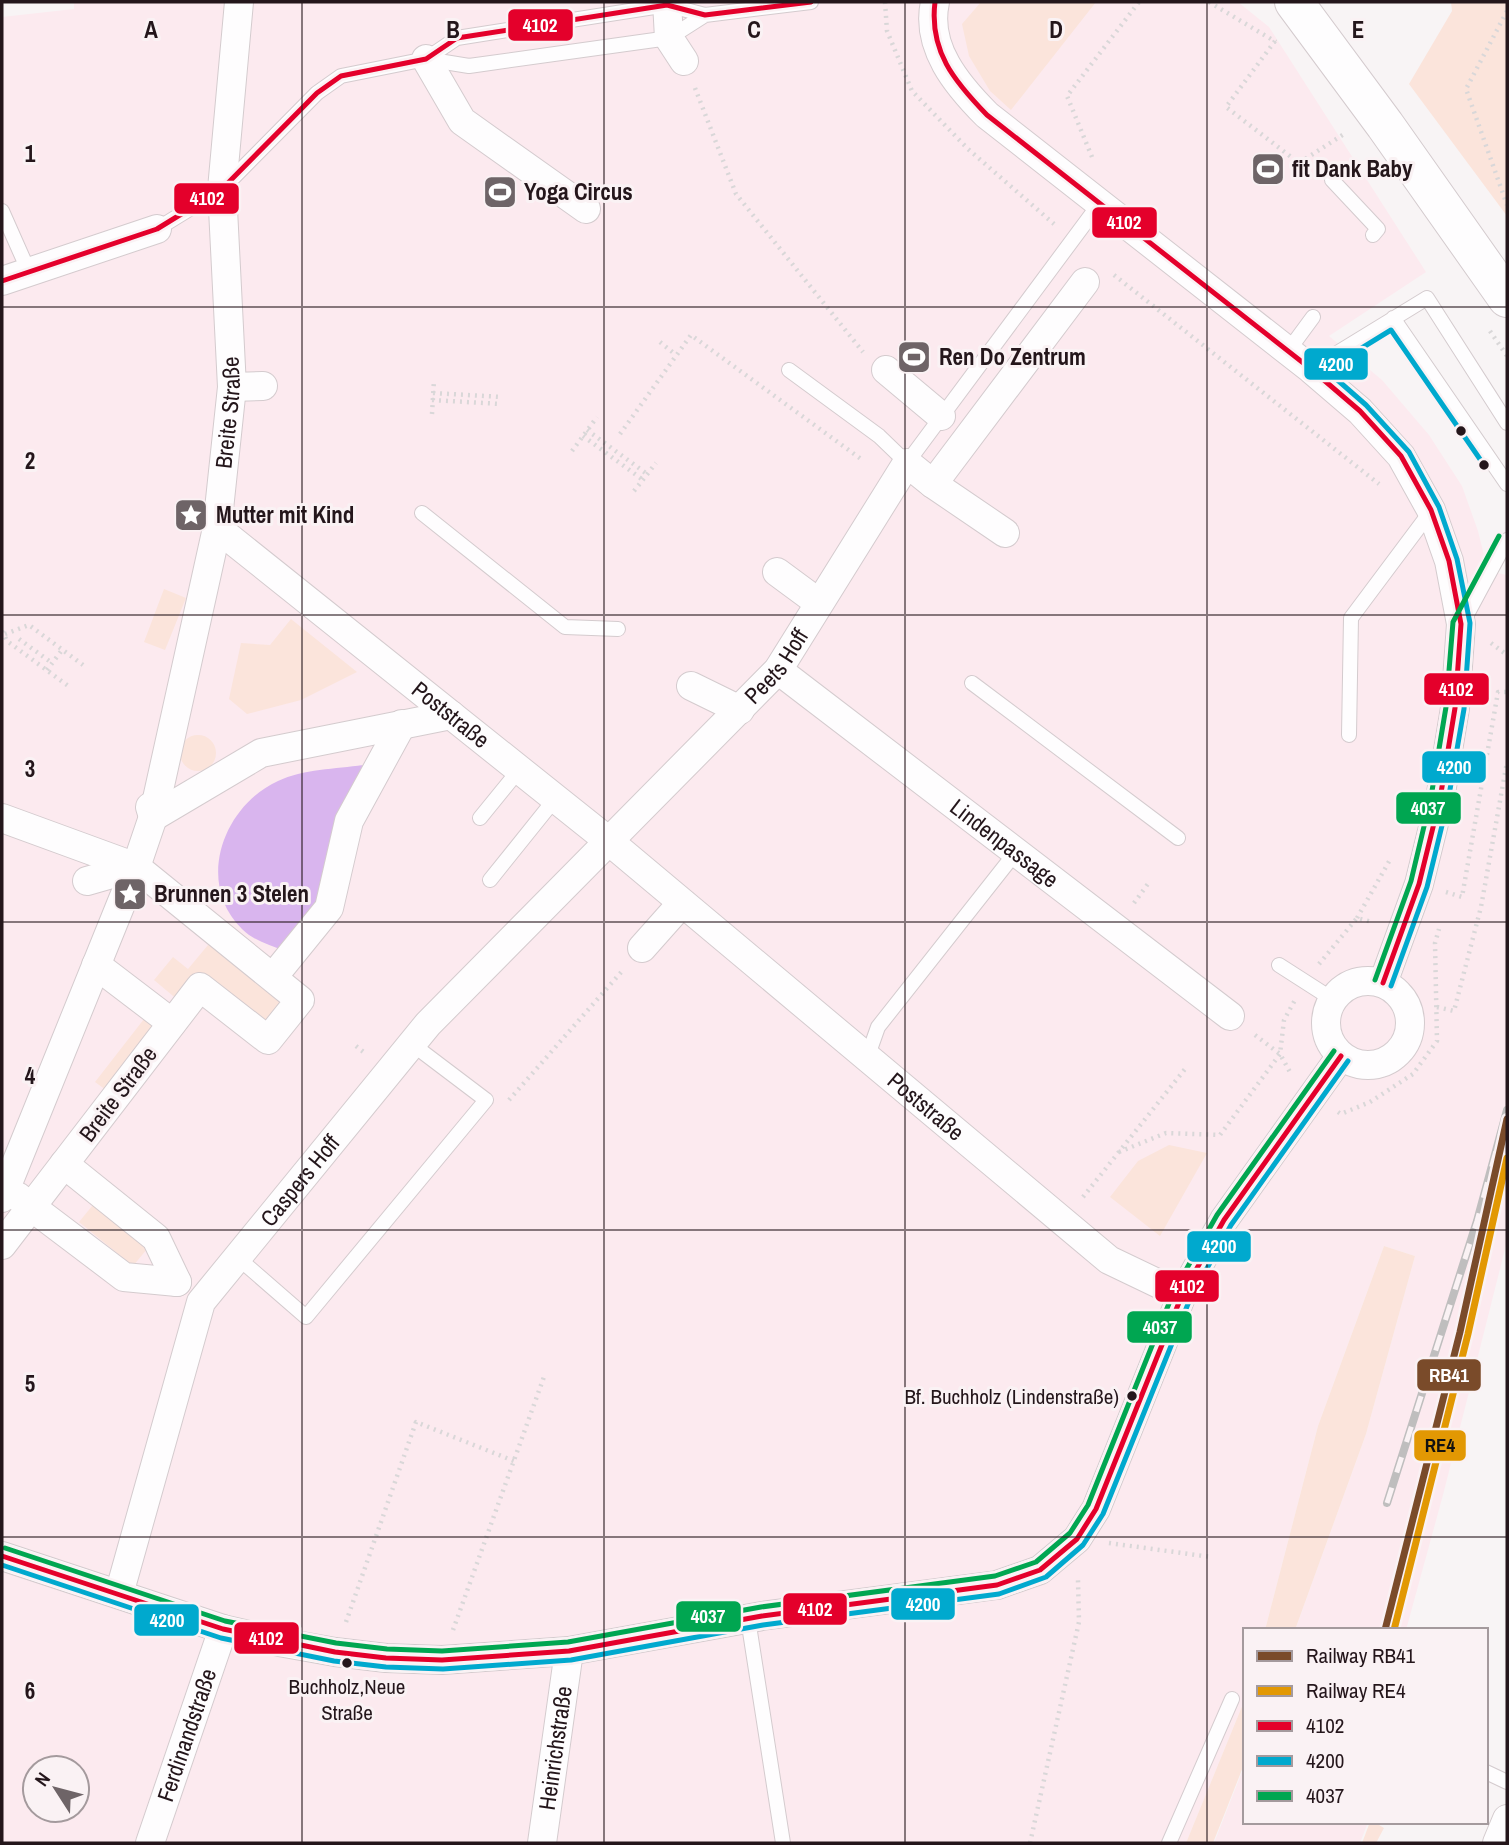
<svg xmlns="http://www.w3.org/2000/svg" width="1509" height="1845" viewBox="0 0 1509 1845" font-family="'Archivo Narrow',sans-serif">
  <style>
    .built { fill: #fceaef; fill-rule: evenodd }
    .green { fill: #fbe4db }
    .water { fill: #d9b5ee }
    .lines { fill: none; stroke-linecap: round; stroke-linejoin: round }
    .lane-casing { stroke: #d4cbce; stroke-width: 16 }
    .street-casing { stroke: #d4cbce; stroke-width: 30 }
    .secondary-casing { stroke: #d4cbce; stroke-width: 40 }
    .path { stroke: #d9d7d8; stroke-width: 4.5; stroke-dasharray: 2 5; stroke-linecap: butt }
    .lane { stroke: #fefdfe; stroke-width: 14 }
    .street { stroke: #fefdfe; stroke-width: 28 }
    .secondary { stroke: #fefdfe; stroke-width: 38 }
    .rail-casing { stroke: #bfbebe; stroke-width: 8 }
    .rail { stroke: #faf2f4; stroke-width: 5; stroke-dasharray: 16; stroke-linecap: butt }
    .bus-1-casing { stroke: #faf2f4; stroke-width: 10 }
    .bus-2-casing { stroke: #faf2f4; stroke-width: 10 }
    .bus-3-casing { stroke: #faf2f4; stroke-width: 10 }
    .bus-1 { stroke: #e4002b; stroke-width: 5 }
    .bus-2 { stroke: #00a9ce; stroke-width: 5 }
    .bus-3 { stroke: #00a651; stroke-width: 5 }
    .rail-1-casing { stroke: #faf2f4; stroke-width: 12 }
    .rail-2-casing { stroke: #faf2f4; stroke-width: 12 }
    .rail-1 { stroke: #7a4b2a; stroke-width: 7 }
    .rail-2 { stroke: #e29803; stroke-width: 7 }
    .grid { fill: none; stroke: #24161b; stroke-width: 2; stroke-opacity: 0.55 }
    .bus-dot { fill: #24161b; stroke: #faf2f4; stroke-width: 2.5 }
    .labels { text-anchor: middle; stroke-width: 6; stroke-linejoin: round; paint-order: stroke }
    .bus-label { font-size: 21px; fill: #24161b; stroke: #faf2f4; text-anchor: end }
    .poi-label { font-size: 23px; font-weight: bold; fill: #24161b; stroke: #faf2f4; text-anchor: start }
    .street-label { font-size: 23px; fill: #24161b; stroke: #faf2f4 }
    .grid-label { font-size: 23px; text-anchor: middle; font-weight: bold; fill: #24161b; stroke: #faf2f4; stroke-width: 6; stroke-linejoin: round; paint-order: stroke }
    .line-badge { stroke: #faf2f4; stroke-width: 2.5 }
    .badge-label { font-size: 19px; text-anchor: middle; font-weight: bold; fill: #fff }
    .pale-badge-label { font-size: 19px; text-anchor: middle; font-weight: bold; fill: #111 }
  </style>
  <rect width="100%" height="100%" fill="#f8f4f5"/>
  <path class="built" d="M74,2H1238L1269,27L1426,272L1329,336L1382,380L1429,435L1462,486L1478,531L1488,571L1507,575V1241L1443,1495L1406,1630H1295L1366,1434L1415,1256L1384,1246L1318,1426L1265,1630H1245V1699L1186,1843H2V17L74,9ZM35,1768H77V1810H35Z
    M1245,1764V1822H1368L1360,1843H1214Z"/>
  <path class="green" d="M981,2H1096L1011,110L990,91L969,56L962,24Z
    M1451,2H1507V216L1409,84L1452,11Z
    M164,589L186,598L165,650L144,642Z
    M291,619L357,672L301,700L247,714L229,699L241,643L270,645Z
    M180 753a18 18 0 1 1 36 0a18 18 0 1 1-36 0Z
    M213,939L289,1000L267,1028L200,974L179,1001L154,980L173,957L188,969Z
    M144,1019L155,1027L106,1090L95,1082Z
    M1169,1145L1207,1153L1160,1236L1110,1197L1138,1161Z
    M97,1200L152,1243L133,1266L79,1222Z
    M1384,1246L1415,1256L1366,1434L1295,1630H1265L1318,1426Z
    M1245,1699V1762L1213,1843H1186Z
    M1370,1822H1380L1379,1825L1384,1828L1376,1843H1362Z"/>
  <path class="water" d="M363,765L334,830L315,912L285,951C270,945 254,941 242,929C195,883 223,806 278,781C303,769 336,769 363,765Z"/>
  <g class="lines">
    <g class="lane-casing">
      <path id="lane" d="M426,59L457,38L667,5L705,15L811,2
        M1332,180L1378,229L1373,235
        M2,211L29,272
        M157,229L222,189L317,93L341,76L426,59L469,66L669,38L705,15
        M1393,318L1507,484
        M1288,351L1313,317
        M1311,369L1427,298L1507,423
        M789,370L879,436L907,463L1100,203
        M422,513L565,627L618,629
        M1464,620L1507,540
        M972,683L1178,838
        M1349,735L1351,618L1431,511
        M480,818L519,770
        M490,880L555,799
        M1279,965L1332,999
        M867,1058L878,1027L1016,852
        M237,1257L306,1317L486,1100L412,1044
        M748,1619L783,1843
        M1486,1772L1507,1782
        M1169,1843L1232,1699"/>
    </g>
    <g class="street-casing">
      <g id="street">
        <path d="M667,2L669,38L684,61"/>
        <path d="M935,2C925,47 957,85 987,115L1311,369L1360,411L1401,456L1431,510L1449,561L1461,624L1455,708L1440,799L1419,884L1383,983"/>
        <path d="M426,59L462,121L586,209"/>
        <path d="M2,281L157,229"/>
        <path d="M886,370L941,416"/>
        <path d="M232,387L263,386"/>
        <path d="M933,484L1085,282"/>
        <path id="s1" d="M217,528L610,842L1109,1260L1182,1295"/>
        <path d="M777,572L819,603"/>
        <path id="s2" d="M778,670L1230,1016"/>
        <path d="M691,686L740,710"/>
        <path d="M150,807L153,817L261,753L451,715"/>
        <path d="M2,818L136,867L300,1000L268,1040L200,987L2,1245"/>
        <path d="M87,881L136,867"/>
        <path d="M642,948L682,903"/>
        <path d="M96,965L172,1023"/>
        <path d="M273,977L329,908L349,821L402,724"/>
        <circle cx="1368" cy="1023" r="42"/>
        <path d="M64,1164L156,1238L177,1282"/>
        <path d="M17,1196L124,1277L177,1282"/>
        <path id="s3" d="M2,1198L136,867L153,817L217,528L232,387L222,189L239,2"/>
        <path d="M2,1556L223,1629L279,1642L335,1652L386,1658L442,1660L569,1651L762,1616L997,1585L1040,1570L1077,1539L1096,1509L1182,1295L1224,1220L1341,1056"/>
        <path id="s4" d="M119,1594L201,1302L428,1024L778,670L907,463L933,484L1005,533"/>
        <path id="s5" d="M150,1843L223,1629"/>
        <path id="s6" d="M542,1843L569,1651"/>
        <path d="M1497,1843L1507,1819"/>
      </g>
    </g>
    <g class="secondary-casing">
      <path id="secondary" d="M1294,2L1385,125L1507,298"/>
    </g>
    <path class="path" d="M885,2L887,31L912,91L968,149L1054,224
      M1209,2L1276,42
      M1507,11L1466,89L1507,205
      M1275,41L1226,107L1299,163L1344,134
      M695,88L736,194L863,352
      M1092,157L1067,96L1139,2
      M1114,275L1379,484
      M1490,331L1507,356
      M660,342L676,355
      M433,393L502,397
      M432,400L501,404
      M432,414L434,380
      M587,430L647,474
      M620,434L691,335L861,459
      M583,436L643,480
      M572,451L597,417
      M634,491L656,463
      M2,631L7,641L71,688
      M5,634L29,625L83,665
      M19,639L52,663
      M1491,643L1507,655
      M47,670L62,650
      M1446,892L1462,897L1498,692H1507
      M1134,903L1150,881
      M1357,918L1391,858
      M1319,964L1357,918L1372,922
      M1437,1007L1454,1011L1481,907L1507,762
      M1255,1035L1280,1054L1291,1074
      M356,1046L366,1054
      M509,1100L623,970
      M1338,1112L1341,1114L1370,1102L1413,1074L1437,1041L1435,943L1439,929
      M1119,1152L1166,1133L1220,1135L1280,1054L1284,1020L1295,1000
      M1083,1197L1185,1069
      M1109,1543L1211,1557
      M346,1622L416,1422L514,1461
      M453,1630L545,1374
      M1030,1843L1079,1622L1078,1580"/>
    <use href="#lane" class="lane"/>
    <use href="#street" class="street"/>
    <use href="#secondary" class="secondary"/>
    <g class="rail-casing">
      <path id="rail" d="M1387,1503L1477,1221L1507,1110"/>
    </g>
    <use href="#rail" class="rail"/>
    <g class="bus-1-casing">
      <path id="bus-1" d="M935,2C929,51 954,81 987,115L1311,369L1360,411L1401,456L1431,510L1449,561L1461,624L1455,708L1440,799L1419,884L1383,983
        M2,281L157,229L222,189L317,93L341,76L426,59L457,38L667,5L705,15L811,2
        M2,1556L223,1629L335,1652L386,1658L442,1660L569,1651L762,1616L997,1585L1040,1570L1077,1539L1096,1509L1182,1295L1224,1220L1341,1056"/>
    </g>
    <g class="bus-2-casing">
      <path id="bus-2" d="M1391,986L1427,887L1448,801L1464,709L1470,623L1457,559L1439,507L1409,452L1366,405L1326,370L1391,330L1484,465
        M2,1565L221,1638L334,1661L386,1667L443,1669L571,1660L763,1625L999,1594L1046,1577L1083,1545L1103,1514L1190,1299L1231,1225L1348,1061"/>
    </g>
    <g class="bus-3-casing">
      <path id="bus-3" d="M1375,980L1411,881L1431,797L1446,707L1453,622L1499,536
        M5,1548L225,1621L336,1643L387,1649L442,1651L568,1642L761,1607L995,1576L1036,1562L1070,1533L1088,1505L1174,1291L1217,1215L1334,1051"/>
    </g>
    <use href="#bus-1" class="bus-1"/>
    <use href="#bus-2" class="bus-2"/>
    <use href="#bus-3" class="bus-3"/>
    <g class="rail-1-casing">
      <path id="rail-1" d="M1385,1630L1460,1332L1507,1119"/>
    </g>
    <g class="rail-2-casing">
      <path id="rail-2" d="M1394,1630L1468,1334L1507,1158"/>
    </g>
    <use href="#rail-1" class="rail-1"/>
    <use href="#rail-2" class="rail-2"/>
  </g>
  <path class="grid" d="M302,2V1843M604,2V1843M905,2V1843M1207,2V1843M2,307H1507M2,615H1507M2,922H1507M2,1230H1507M2,1537H1507"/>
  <defs>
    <g id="stadium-square" transform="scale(1.75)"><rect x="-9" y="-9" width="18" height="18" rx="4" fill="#6e6467" stroke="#faf2f4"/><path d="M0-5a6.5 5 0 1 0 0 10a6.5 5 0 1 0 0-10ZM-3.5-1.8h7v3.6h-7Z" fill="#fff"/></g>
    <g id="sight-square" transform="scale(1.75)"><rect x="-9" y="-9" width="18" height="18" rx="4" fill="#6e6467" stroke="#faf2f4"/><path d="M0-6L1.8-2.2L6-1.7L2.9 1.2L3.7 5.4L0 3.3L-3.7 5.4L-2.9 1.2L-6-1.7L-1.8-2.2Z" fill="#fff"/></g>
  </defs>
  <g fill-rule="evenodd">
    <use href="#stadium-square" x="1268" y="169"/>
    <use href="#stadium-square" x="500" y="192"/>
    <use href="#stadium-square" x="914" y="357"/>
    <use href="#sight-square" x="191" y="515"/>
    <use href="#sight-square" x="130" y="894"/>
  </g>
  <g class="bus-dot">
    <circle cx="1461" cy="431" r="6"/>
    <circle cx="1484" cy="465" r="6"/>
    <circle cx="1132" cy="1396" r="6"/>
    <circle cx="347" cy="1663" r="6"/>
  </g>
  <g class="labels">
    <g class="bus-label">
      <text x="1119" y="1404">Bf. Buchholz (Lindenstraße)</text>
      <text x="347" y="1694" text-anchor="middle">Buchholz,Neue<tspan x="347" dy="26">Straße</tspan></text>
    </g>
    <g class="poi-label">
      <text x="1292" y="177">fit Dank Baby</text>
      <text x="524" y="200">Yoga Circus</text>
      <text x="939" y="365">Ren Do Zentrum</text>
      <text x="216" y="523">Mutter mit Kind</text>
      <text x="154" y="902">Brunnen 3 Stelen</text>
    </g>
    <g class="street-label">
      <text dy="8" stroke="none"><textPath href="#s3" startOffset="822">Breite Straße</textPath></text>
      <text dy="8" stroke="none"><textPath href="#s4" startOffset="1162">Peets Hoff</textPath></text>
      <text dy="8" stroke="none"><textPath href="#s1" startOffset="299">Poststraße</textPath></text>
      <text dy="8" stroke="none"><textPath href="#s2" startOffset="285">Lindenpassage</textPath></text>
      <text transform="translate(118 1094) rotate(-53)" y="8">Breite Straße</text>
      <text dy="8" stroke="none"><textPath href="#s1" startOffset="915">Poststraße</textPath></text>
      <text dy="8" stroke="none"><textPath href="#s4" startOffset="460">Caspers Hoff</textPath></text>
      <text dy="8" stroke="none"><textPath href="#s5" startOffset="114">Ferdinandstraße</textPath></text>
      <text dy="8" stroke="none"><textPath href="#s6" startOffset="96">Heinrichstraße</textPath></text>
    </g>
  </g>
  <g class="grid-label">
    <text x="151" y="38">A</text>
    <text x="453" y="38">B</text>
    <text x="754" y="38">C</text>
    <text x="1056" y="38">D</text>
    <text x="1358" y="38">E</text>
    <text x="30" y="162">1</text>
    <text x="30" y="469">2</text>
    <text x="30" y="777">3</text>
    <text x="30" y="1084">4</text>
    <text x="30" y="1392">5</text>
    <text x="30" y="1699">6</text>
  </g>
  <g class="line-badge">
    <rect x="507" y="8" width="67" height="34" rx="7" fill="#e4002b"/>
    <rect x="173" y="182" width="67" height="33" rx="7" fill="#e4002b"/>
    <rect x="1091" y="206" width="67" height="33" rx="7" fill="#e4002b"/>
    <rect x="1303" y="347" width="66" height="34" rx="7" fill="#00a9ce"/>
    <rect x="1423" y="672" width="67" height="34" rx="7" fill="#e4002b"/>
    <rect x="1421" y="750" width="66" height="34" rx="7" fill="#00a9ce"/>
    <rect x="1395" y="791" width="67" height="34" rx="7" fill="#00a651"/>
    <rect x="1186" y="1230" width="66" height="33" rx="7" fill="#00a9ce"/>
    <rect x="1154" y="1269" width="66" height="34" rx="7" fill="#e4002b"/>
    <rect x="1126" y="1310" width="67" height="34" rx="7" fill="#00a651"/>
    <rect x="1416" y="1358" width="66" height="34" rx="7" fill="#7a4b2a"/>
    <rect x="1413" y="1429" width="54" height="33" rx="7" fill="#e29803"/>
    <rect x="890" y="1587" width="66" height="34" rx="7" fill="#00a9ce"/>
    <rect x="782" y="1592" width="66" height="34" rx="7" fill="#e4002b"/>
    <rect x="675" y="1600" width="67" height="33" rx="7" fill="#00a651"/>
    <rect x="133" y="1603" width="67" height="34" rx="7" fill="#00a9ce"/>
    <rect x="233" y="1621" width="67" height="34" rx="7" fill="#e4002b"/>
  </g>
  <g class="badge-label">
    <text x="540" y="32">4102</text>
    <text x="207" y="205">4102</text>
    <text x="1124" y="229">4102</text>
    <text x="1336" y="371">4200</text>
    <text x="1456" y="696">4102</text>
    <text x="1454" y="774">4200</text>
    <text x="1428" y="815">4037</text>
    <text x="1219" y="1253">4200</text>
    <text x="1187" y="1293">4102</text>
    <text x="1160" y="1334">4037</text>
    <text x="1449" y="1382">RB41</text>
    <text x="923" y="1611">4200</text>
    <text x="815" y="1616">4102</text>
    <text x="708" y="1623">4037</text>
    <text x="167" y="1627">4200</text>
    <text x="266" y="1645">4102</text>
  </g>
  <g class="pale-badge-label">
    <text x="1440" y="1452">RE4</text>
  </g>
  <rect width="1509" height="1845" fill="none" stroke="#24161b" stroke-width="7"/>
  <rect x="1243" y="1628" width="245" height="196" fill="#faf2f4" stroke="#a49a9d" stroke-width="2"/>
  <rect x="1257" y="1651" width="35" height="10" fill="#7a4b2a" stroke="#a49a9d" stroke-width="2"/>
  <text x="1306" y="1663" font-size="21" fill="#24161b">Railway RB41</text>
  <rect x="1257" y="1686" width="35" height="10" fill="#e29803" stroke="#a49a9d" stroke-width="2"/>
  <text x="1306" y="1698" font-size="21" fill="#24161b">Railway RE4</text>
  <rect x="1257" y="1721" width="35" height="10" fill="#e4002b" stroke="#a49a9d" stroke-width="2"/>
  <text x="1306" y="1733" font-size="21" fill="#24161b">4102</text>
  <rect x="1257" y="1756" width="35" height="10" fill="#00a9ce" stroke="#a49a9d" stroke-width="2"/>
  <text x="1306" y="1768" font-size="21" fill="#24161b">4200</text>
  <rect x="1257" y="1791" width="35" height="10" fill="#00a651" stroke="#a49a9d" stroke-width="2"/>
  <text x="1306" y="1803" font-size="21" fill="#24161b">4037</text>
  <g transform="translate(56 1789) rotate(306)"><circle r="33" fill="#faf2f4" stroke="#a49a9d" stroke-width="2"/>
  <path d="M0-5L12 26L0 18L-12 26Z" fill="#6e6467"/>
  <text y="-10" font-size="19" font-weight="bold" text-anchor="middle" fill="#24161b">N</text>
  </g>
</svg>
